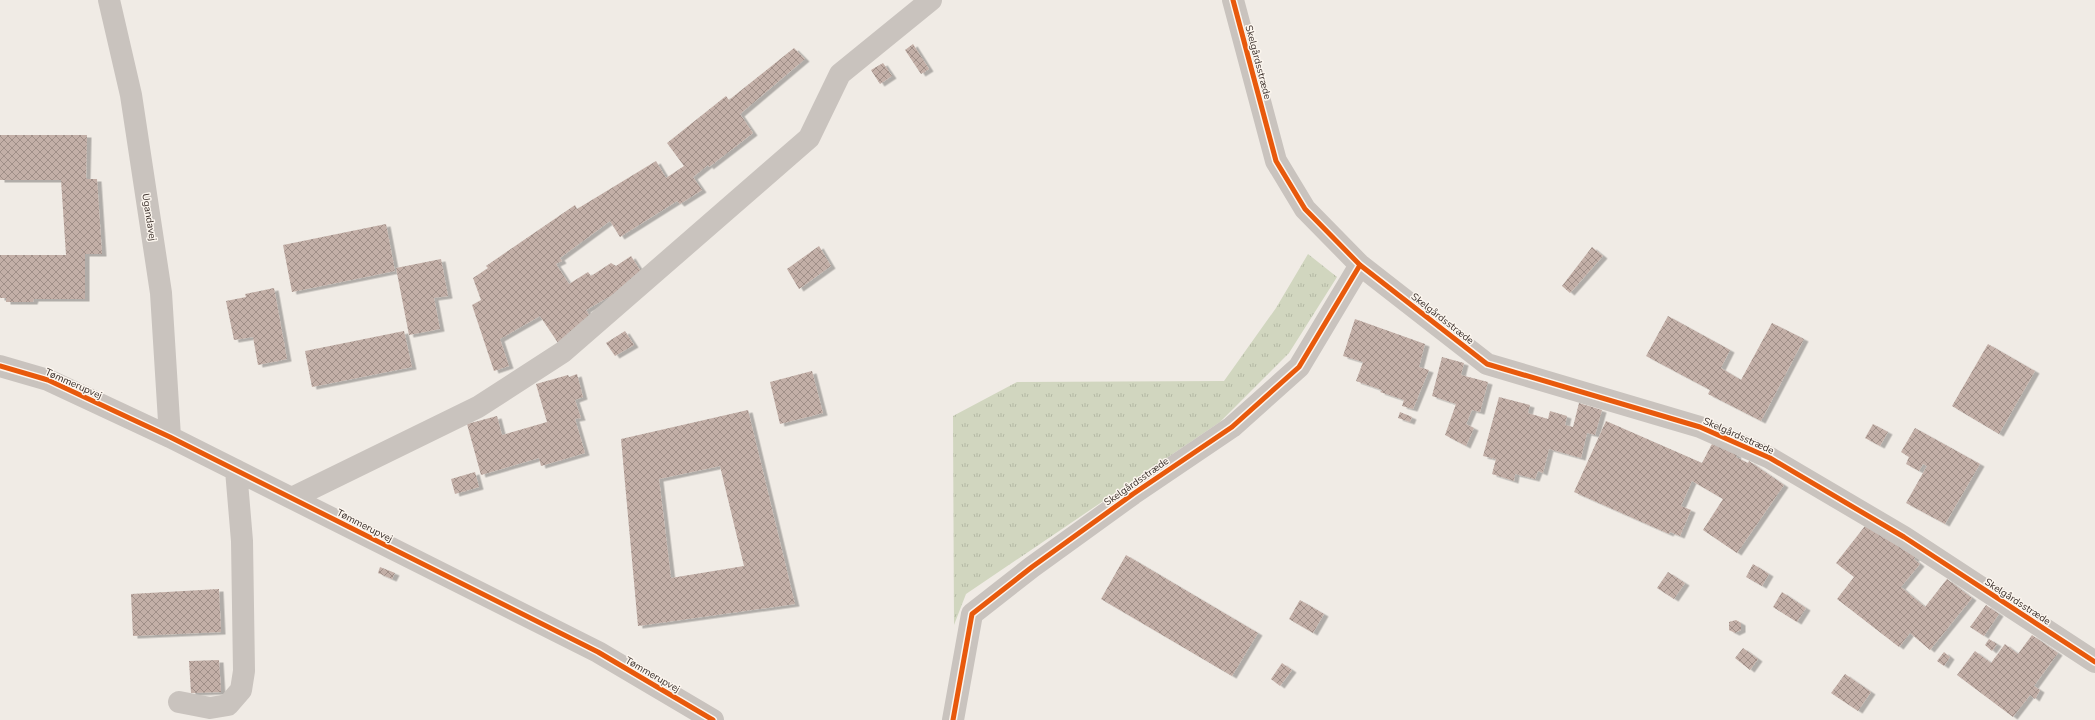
<svg xmlns="http://www.w3.org/2000/svg" width="2095" height="720" viewBox="0 0 2095 720" font-family="'Nunito Sans',sans-serif">
  <style>
    .grass { fill: url(#grass-tufts) }
    .building { fill: url(#building-cross-hatch); fill-rule: evenodd; filter: url(#shadow) }
    .lines { fill: none; stroke-linecap: round; stroke-linejoin: round }
    .minor { stroke: #c9c3be; stroke-width: 22 }
    .cycleway-casing { stroke: #fbf5ee; stroke-width: 8 }
    .cycleway { stroke: #e8590c; stroke-width: 5 }
    .labels { text-anchor: middle; stroke-width: 3; stroke-linejoin: round; paint-order: stroke }
    .street-label { font-size: 10px; fill: #3b302b; stroke: #fbf5ee }
  </style>
  <defs>
    <pattern id="grass-tufts" width="24" height="20" patternUnits="userSpaceOnUse"><rect width="24" height="20" fill="#d1d6bf"/><path d="M3 7l-1-3M5 7V3M7 7l1-3M15 17l-1-3M17 17v-4M19 17l1-3" fill="none" stroke="#b4b8a4"/></pattern>
    <pattern id="building-cross-hatch" width="8" height="8" patternUnits="userSpaceOnUse"><rect width="8" height="8" fill="#c3afa7"/><path d="M0 0l8 8M0 8l8-8" fill="none" stroke="#a08f88"/></pattern>
    <filter id="shadow"><feDropShadow dx="4.5" dy="2.5" stdDeviation="0" flood-color="#0004"/></filter>
  </defs>
  <rect width="100%" height="100%" fill="#f0ebe5"/>
  <path class="grass" d="M1308,254L1337,277L1289,353L1220,422L966,594L954,625L953,416L1017,382L1224,381L1276,308Z"/>
  <path class="building" d="M913,44L929,69L921,74L905,50Z
    M794,48L805,59L740,114L753,133L709,167L708,165L693,177L702,190L680,204L677,201L620,237L610,221L560,258L562,261L556,264L569,284L588,272L591,276L611,263L616,266L631,256L642,273L628,286L586,310L591,319L558,343L540,316L500,339L509,366L494,371L472,305L481,300L473,278L488,268L486,266L575,205L577,209L656,161L666,178L684,166L667,143L726,96L729,100Z
    M883,63L892,76L880,84L871,70Z
    M0,135H87L86,179H97L102,254H85V299H34L33,302H6V298H0V255H66L61,180H0Z
    M386,224L395,271L292,292L283,245Z
    M819,246L831,266L799,289L787,269Z
    M1592,247L1603,256L1570,293L1562,286Z
    M441,259L448,296L434,298L440,329L409,335L396,268Z
    M274,288L287,359L258,365L253,337L234,340L226,301L246,297L245,294Z
    M1668,316L1730,350L1721,368L1741,380L1772,323L1804,339L1761,421L1708,394L1710,390L1646,356Z
    M1355,319L1425,344L1419,367L1429,370L1413,409L1402,406L1404,400L1380,392L1382,390L1356,381L1363,362L1343,356Z
    M404,331L412,367L312,387L305,351Z
    M625,331L634,345L615,356L606,343Z
    M1988,344L2035,371L1999,434L1952,406Z
    M1442,357L1464,363L1461,375L1488,382L1480,412L1472,410L1466,424L1474,428L1466,446L1445,435L1456,404L1432,396Z
    M812,371L823,413L780,424L770,382Z
    M577,374L583,397L575,400L581,418L575,419L585,453L541,466L539,458L481,475L467,424L497,416L502,435L547,422L536,384L568,375L569,377Z
    M1499,397L1530,405L1528,413L1548,419L1550,411L1567,416L1565,425L1573,427L1579,403L1602,410L1595,435L1587,433L1581,458L1549,449L1543,473L1538,471L1535,479L1515,474L1514,481L1492,474L1496,459L1483,456Z
    M748,410L795,604L638,626L621,439ZM720,466L744,566L671,578L659,479Z
    M1400,412L1412,417L1410,422L1398,418Z
    M1606,421L1702,463L1713,442L1737,455L1736,457L1748,463L1749,461L1784,485L1737,553L1703,530L1723,499L1692,481L1681,506L1691,510L1680,536L1670,532L1669,534L1574,492Z
    M1873,424L1888,432L1880,446L1865,438Z
    M1915,428L1980,464L1945,524L1906,503L1927,466L1923,464L1919,471L1906,464L1909,457L1901,452Z
    M475,472L479,487L455,494L451,479Z
    M1865,526L1916,557L1914,559L1920,564L1901,587L1925,607L1947,579L1972,598L1930,650L1910,633L1899,647L1837,599L1854,577L1836,563Z
    M1126,555L1258,633L1232,676L1101,599Z
    M1753,564L1769,574L1762,586L1746,577Z
    M380,567L395,573L392,579L378,573Z
    M1668,572L1685,583L1674,599L1657,588Z
    M219,589L221,632L133,636L131,594Z
    M1782,592L1806,608L1797,622L1773,607Z
    M1300,600L1324,614L1313,633L1289,619Z
    M1986,605L1999,614L1984,636L1970,627Z
    M1736,620L1741,623V630L1735,633L1729,630V622Z
    M2032,635L2058,653L2034,686L2040,690L2035,699L2030,695L2013,717L1957,675L1975,651L1991,663L2005,644L2018,654Z
    M1989,639L1997,644L1992,651L1985,645Z
    M1743,648L1758,659L1750,670L1735,658Z
    M1944,652L1950,657L1944,666L1937,661Z
    M219,660L221,692L191,693L189,661Z
    M1282,663L1292,670L1280,686L1271,679Z
    M1845,674L1871,692L1858,711L1831,693Z"/>
  <g class="lines">
    <path class="minor" d="M109,0L131,95L161,293L170,437
      M1233,0L1276,161L1305,209L1360,265L1401,297L1487,364L1700,427L1770,458L1904,537L2095,662
      M0,366L48,380L170,437L598,652L713,720
      M292,498L478,407L563,352L809,138L840,74L931,0
      M179,702L210,708L228,705L241,690L244,671L242,541L236,470
      M953,720L972,614L1032,567L1133,494L1232,427L1299,367L1360,265"/>
    <g class="cycleway-casing">
      <path id="cycleway" d="M1233,0L1276,161L1305,209L1360,265L1401,297L1487,364L1700,427L1770,458L1904,537L2095,662
        M0,366L48,380L170,437L598,652L713,720
        M953,720L972,614L1032,567L1133,494L1232,427L1299,367L1360,265"/>
    </g>
    <use href="#cycleway" class="cycleway"/>
  </g>
  <g class="labels">
    <g class="street-label">
      <text transform="translate(1259 62) rotate(75)" y="4">Skelgårdsstræde</text>
      <text transform="translate(150 217) rotate(81)" y="4">Ugandavej</text>
      <text transform="translate(1443 318) rotate(38)" y="4">Skelgårdsstræde</text>
      <text transform="translate(74 383) rotate(24)" y="4">Tømmerupvej</text>
      <text transform="translate(1739 435) rotate(24)" y="4">Skelgårdsstræde</text>
      <text transform="translate(1136 481) rotate(-35)" y="4">Skelgårdsstræde</text>
      <text transform="translate(365 525) rotate(27)" y="4">Tømmerupvej</text>
      <text transform="translate(2018 601) rotate(33)" y="4">Skelgårdsstræde</text>
      <text transform="translate(653 674) rotate(30)" y="4">Tømmerupvej</text>
    </g>
  </g>
</svg>
